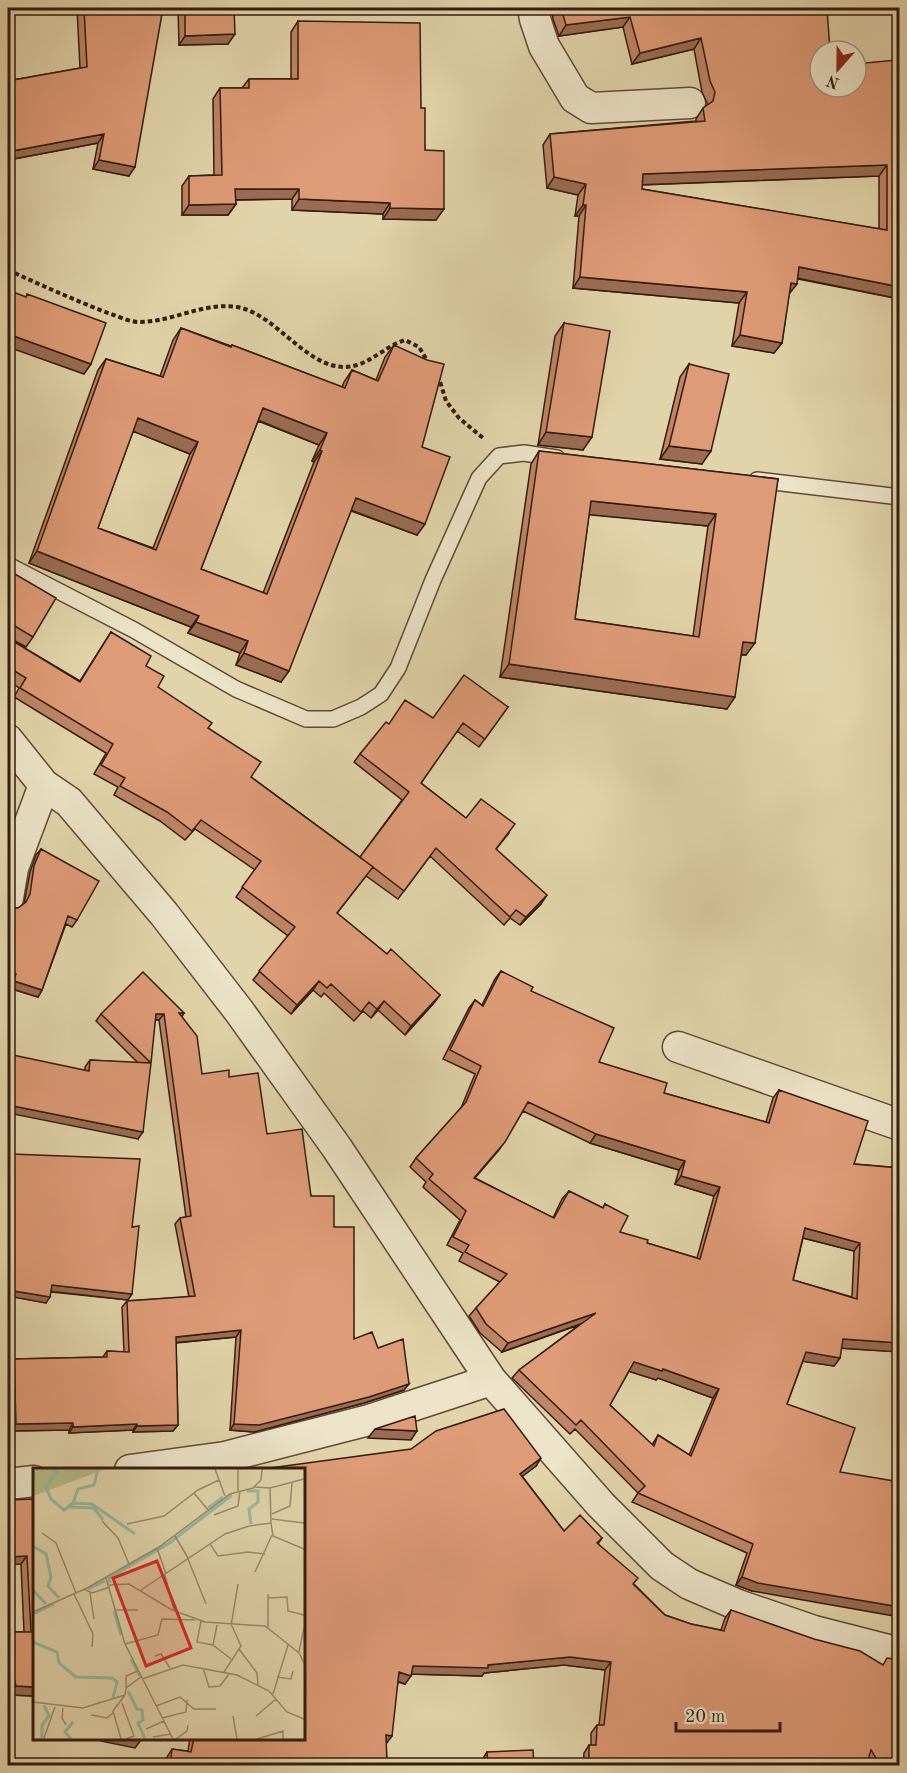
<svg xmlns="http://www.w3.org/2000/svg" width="907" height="1773" viewBox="0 0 907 1773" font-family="'Old Standard TT',serif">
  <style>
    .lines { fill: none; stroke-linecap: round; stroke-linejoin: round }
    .service-casing { stroke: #604937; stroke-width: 18 }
    .minor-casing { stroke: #604937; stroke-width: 33 }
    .path { stroke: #341b11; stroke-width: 4; stroke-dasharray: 4.5 3; stroke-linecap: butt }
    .service { stroke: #ece3c8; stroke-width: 15 }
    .minor { stroke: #ece3c8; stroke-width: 30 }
    .wall { fill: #bf8566; stroke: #341b11; stroke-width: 1.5; fill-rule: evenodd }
    .shaded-wall { fill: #9b6c53; stroke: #341b11; stroke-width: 1.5 }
    .building { fill: #de9b77; stroke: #341b11; stroke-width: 1.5; fill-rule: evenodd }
    .inset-river { fill: none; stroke: #96b9a3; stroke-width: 3 }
    .inset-road { fill: none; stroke: #9c8a6d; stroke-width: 1.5 }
    .view { fill: #d62828; fill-opacity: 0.15; stroke: #d62828; stroke-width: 3 }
    .inset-edge { fill: none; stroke: #341b11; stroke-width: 3 }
  </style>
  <rect width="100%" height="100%" fill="#e2d4aa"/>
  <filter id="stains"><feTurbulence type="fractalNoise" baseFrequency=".00333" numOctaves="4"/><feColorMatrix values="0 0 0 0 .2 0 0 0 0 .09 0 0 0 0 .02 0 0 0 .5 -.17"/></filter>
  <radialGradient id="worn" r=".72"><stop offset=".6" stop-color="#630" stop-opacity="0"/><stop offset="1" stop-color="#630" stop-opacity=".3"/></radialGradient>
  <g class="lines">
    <g class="service-casing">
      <path id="service" d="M757,480L900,497
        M8,565L134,630L236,689L306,719H333L361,707L381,694L398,668L433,580L479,478L499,456L524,453L557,458"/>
    </g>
    <g class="minor-casing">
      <path id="minor" d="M533,8L535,19L544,46L575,98L591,108L690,103
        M8,740L44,785L69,802L164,914L239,1011L337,1148L491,1380L601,1505L662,1566L689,1584L738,1605L814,1631L900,1653
        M8,898L13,868L44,785
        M678,1047L900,1125
        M130,1470L225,1457L369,1420L491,1380
        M8,1484L34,1481"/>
    </g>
    <path class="path" d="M8,270C41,285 74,300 108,313C118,316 129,322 139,322C173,322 202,302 237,307C279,314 312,379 357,365C374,360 388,345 405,340L419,347L428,362
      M438,375L446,401L459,418L483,438"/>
    <use href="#service" class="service"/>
    <use href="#minor" class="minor"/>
  </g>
  <path class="wall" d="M77,8H163L129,176L93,169L98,143L8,160V81L80,68Z
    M178,8H234L228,44L179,45Z
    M552,8H827L820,87L900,86V128L895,133V137L900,136V299L798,279L789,294L782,343L774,353L732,346L739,303L573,288L579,216H575L578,195L547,188L543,145L550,134L696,121V119L703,108L707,105V103L702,92L694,49L632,64L623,27L559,36L553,19ZM879,176V229L642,189V185Z
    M298,21L421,108L425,150L436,220L383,219V214L292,210V199L235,200L236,204L228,215H182V186L189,176L214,175L213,99L220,88H242L249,79H291V32Z
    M564,323L583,450L538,445L555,336Z
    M181,328L231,346L232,345L342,387L344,382L352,370L376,380L385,357L394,345L422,447L417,535L351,511L281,682L236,665L240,653L188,633L191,627L29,563L98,370L106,359L160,376L173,340ZM258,421L319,445L312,461L314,462L263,593L201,569ZM133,431L190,454L153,548L98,528Z
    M689,364L702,464L660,459L680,377Z
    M539,451L778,479L746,655H741L727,709L500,677L531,464ZM589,514L708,526L693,636L575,619Z
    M8,570L33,637L26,647L8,637Z
    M111,632L146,666L158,687L208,728L251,777L360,857L402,800L354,762L360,754L389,724L508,707L479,747L457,731L421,783L466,818L509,833L496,849L541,904L520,925L510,918L504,925L430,856L398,899L366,876L337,913L387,954L440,995L433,1004L405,1035L378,1010L371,1018L363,1011L354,1021L324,993L321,997L313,990L291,1014L253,980L288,936L236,897L255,870L195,829L185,840L160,821L114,795L118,787L94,774L106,753L14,697L19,688L8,680V638L80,681Z
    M41,849L77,920L72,927L66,924L42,990L38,997L9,988L12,981L8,979V907L9,908H18L24,904L30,872L36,855Z
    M501,971L531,991L599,1062L664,1093L766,1122L773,1098L779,1090L854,1164L900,1168V1352L841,1348L840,1358L834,1366L803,1361L787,1404L752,1591L736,1585L747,1553L632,1502L638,1493L575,1429L570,1434L512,1378L519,1370L579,1325L502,1352L480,1333L469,1316L476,1308L500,1282L459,1261L463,1253L447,1245L460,1220L423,1187L426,1182L410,1167L416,1158L461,1108L475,1074L443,1059L469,1008L475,1000L482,1005L495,979ZM523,1111L590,1143L679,1170L675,1184L714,1196L697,1258L647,1243L620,1232L605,1204L603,1208L569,1191L562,1199L553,1218L475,1178L499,1150ZM803,1238L854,1251L852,1297L793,1280ZM629,1371L656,1380L658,1378L713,1398L689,1455L658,1435L652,1445L610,1405Z
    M184,1013L182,1017L202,1074L229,1077L267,1134L334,1227L354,1339L378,1348L404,1390L364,1403L254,1432L230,1430L236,1337L176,1343L178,1425L173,1431L133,1432V1430L69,1433V1430L11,1431L9,1365L14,1359L103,1357L107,1351L124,1352L122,1307L127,1301L189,1297L175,1224L180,1218L186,1217L159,1020H155L138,1139L85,1070V1067L90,1060L138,1063L96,1021L101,1014Z
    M11,1154L132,1227L128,1300L51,1292L46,1303L8,1296V1251L10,1237H8V1158Z
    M536,1466L522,1476L564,1531L602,1538L598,1544L634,1584L665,1615L691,1624L721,1630L725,1618L731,1610L900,1766H870L867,1761L866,1766H583L584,1753L589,1745H591V1733L597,1725H599L605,1670L564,1665L484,1673L482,1676L411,1674L405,1684L398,1682L386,1744L387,1766H166L167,1757L172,1749L188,1751L190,1738H303V1470Z
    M34,1499V1696L10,1695L8,1686V1632H24L21,1564Z
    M487,1752L534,1766H482V1760Z"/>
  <path class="shaded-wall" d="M630,17L623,27L559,36L566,25Z
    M235,34L228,44L179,45L185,36Z
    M701,38L694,49L632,64L640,53Z
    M895,123H900V128L896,133L888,134Z
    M104,134L98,143L8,160V158L12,151Z
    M99,160L135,167L129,176L93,169Z
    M887,165L879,176L635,185L643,174Z
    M554,177L586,184L578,195L547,188Z
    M235,189H299L292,199L228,200Z
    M299,199L390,203L383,214L292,210Z
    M236,204L228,215H182L189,205Z
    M583,205H586L579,216H575Z
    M390,208L444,209L436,220L383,219Z
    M799,267L900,287V299L792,277Z
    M580,277L747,292L739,303L573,288Z
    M791,283L797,284L789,294Z
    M8,334L91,364L84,374L8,347Z
    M740,335L782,343L774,353L732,346Z
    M263,408L327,433L319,445L255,419Z
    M138,418L198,442L190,454L130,430Z
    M546,432L592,437L583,450L538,445Z
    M669,446L711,451L702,464L660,459Z
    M320,450L322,451L314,462L312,461Z
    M356,498L425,524L417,535L348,509Z
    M591,501L716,514L708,526L582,514Z
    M37,551L199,616L191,627L29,563Z
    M196,622L248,641L240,653L188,633Z
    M743,642L755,643L746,655L735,654Z
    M244,653L289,671L281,682L236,665Z
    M509,664L735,697L727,709L500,677Z
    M547,895L541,904L520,925L526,917Z
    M8,971L16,974L12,981L8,979Z
    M14,981L42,990L38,997L9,988Z
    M319,981L313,990L291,1014L297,1005Z
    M440,995L433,1004L405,1035L411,1026Z
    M384,1001L378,1010L371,1018L377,1009Z
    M156,1014H164L159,1020H152Z
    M8,1105L143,1132L138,1139L8,1113Z
    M596,1134L685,1161L679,1170L590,1143Z
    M681,1176L720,1187L714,1196L675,1184Z
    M805,1228L860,1243L854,1251L799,1237Z
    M8,1231H14L10,1237H8Z
    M52,1285L132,1294L128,1300L48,1291Z
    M8,1290L50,1297L46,1303L8,1296Z
    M596,1313L589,1321L502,1352L508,1343Z
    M241,1330L236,1337L171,1343L176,1337Z
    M843,1339L900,1343V1352L837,1348Z
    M806,1352L840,1358L834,1366L800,1361Z
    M634,1362L663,1369L719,1389L713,1398L658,1378L656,1380L628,1371Z
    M409,1384L404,1390L364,1403L254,1432L230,1430L234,1424Z
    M73,1423L69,1430L11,1431L16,1424Z
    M137,1424L133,1430L69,1433L73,1427Z
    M178,1425L173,1431L133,1432L137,1426Z
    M375,1429L417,1431L411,1440L368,1438Z
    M541,1458L536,1466L515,1482L520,1474Z
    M27,1556L21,1564L8,1565V1557Z
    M742,1577L900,1607V1617L752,1591L736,1585Z
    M570,1657L611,1662L605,1670L564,1665L484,1673L482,1676L408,1674L413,1666L488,1665Z
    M399,1672L411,1676L405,1684L394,1680Z
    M16,1686L34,1687V1696L10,1695Z
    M386,1735L392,1736L386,1744Z
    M103,1738H136L141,1740L135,1748L101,1741Z"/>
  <path class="building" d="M84,8H163L135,167L99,160L104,134L12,151L8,124V81L87,67Z
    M185,8H234L235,34L185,36Z
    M561,8H827L830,51H820V87H856V64L896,60L900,86V123H895V137L900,136V287L799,267L797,284L791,283L782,343L740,335L747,292L580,277L586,205H583L586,184L554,177L550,134L705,121L703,108L713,101L715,92L710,81L701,38L640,53L630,17L566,25ZM887,165V230L642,189L643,174Z
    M298,21L420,23L421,108H425V150L444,151V209L390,208V203L299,199V189H235L236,204L189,205V176L222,175L220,88H249V79H298Z
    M8,290L26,297L27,294L106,323L91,364L8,334Z
    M564,323L610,331L592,437L546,432Z
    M181,328L231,347L232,345L345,388L352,370L378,381L394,345L427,360L444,364L422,447L450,457L425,524L356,498L289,671L244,653L248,641L196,622L199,616L37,551L106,359L163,377ZM263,408L327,433L320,450L322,451L267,594L201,569ZM138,418L198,442L156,550L98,528Z
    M689,364L729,374L711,451L669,446Z
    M539,451L778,479L755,643L743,642L735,697L509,664ZM591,501L716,514L699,637L575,619Z
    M8,570L56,598L33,637L8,622Z
    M111,632L151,656L146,666L164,676L158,687L212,723L208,728L261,762L251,777L373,867L337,913L387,954L391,949L440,995L411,1026L384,1001L377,1009L369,1002L361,1012L331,984L327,988L319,981L297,1005L259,971L295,927L242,887L261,861L201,820L192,831L167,812L120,786L125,778L101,765L113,744L20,688L26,678L8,667V638L80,682Z
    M464,675L508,707L485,739L463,723L421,783L466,818L481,799L515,824L496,849L547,895L526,917L516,910L510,917L436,848L404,891L360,857L409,792L360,754L386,722L389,724L405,700L433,718Z
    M41,849L99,881L77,920L68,916L42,990L14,981L16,974L8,971V907L9,908H18L26,902L30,894L34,866Z
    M501,971L533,987L531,991L614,1028L599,1062L667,1083L664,1093L769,1123L779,1090L868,1121L854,1164L900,1168V1343L843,1339L840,1358L806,1352L787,1404L855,1428L840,1472L900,1482V1607L758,1583L742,1577L753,1544L638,1493L645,1486L581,1420L576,1425L519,1370L596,1313L508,1343L486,1324L476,1308L507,1274L465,1252L469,1245L453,1237L466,1211L429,1179L433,1174L416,1158L466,1102L481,1066L450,1050L475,1000L483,1006ZM528,1102L596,1134L685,1161L681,1176L720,1187L700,1259L647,1243L648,1240L620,1232L628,1216L605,1204L603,1208L569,1191L554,1218L474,1178L505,1142ZM805,1228L860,1243L857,1299L793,1280ZM634,1362L662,1371L663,1369L719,1389L691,1456L658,1435L654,1446L610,1405Z
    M143,972L184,1013H179L197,1036L202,1074L229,1070V1077L258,1073L267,1134L302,1129L311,1196H334V1227H354V1339L372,1332L378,1348L403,1339L409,1384L369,1397L259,1425L234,1424L241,1330L176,1337L178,1425L137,1426V1424L73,1427V1423L16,1424L14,1359L107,1357V1351L129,1352L127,1301L195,1296L180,1218L191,1216L164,1014H156L151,1063L101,1014Z
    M8,1054L89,1071L90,1060L151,1063L143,1132L8,1105Z
    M11,1154L140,1159L132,1227L139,1226L132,1294L52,1285L50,1297L8,1290V1269L14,1231H8Z
    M504,1409L541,1458L520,1474L564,1531L580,1515L602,1538L597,1543L638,1578L633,1584L665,1615L691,1624L724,1631L731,1610L814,1639L860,1651L883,1665L887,1658L900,1660V1766H881L871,1750L866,1766H589V1745H596L597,1725H604L611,1662L570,1657L488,1665V1668L413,1666L411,1676L399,1672L392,1736L386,1735L387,1766H170L172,1749L191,1752L194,1738H303V1470H255L411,1449L436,1431Z
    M415,1416L417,1431L375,1429Z
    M34,1499V1687L16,1686L8,1653V1632H31L27,1556L8,1557V1500Z
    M533,1750L534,1766H488L487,1752Z"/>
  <g transform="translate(33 1468)">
    <rect width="272" height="272" fill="#e2d4aa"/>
    <path d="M0,1H73L0,28Z" fill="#b5bc87"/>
    <path class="inset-river" d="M19,1L24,4L13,19L18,31L31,42L40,35L45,21L61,17L65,1M214,23H225V34L216,41L218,56M40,35L59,36L102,66M36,39L61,40L70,52M175,40L190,29M0,78L13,86L18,109L15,118L26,130M77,115L76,110L135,76L199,27M55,121L72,113M0,122L13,136M81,143L88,167M0,146L21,136M0,174L24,184L26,195L43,209L79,210L84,214L80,230M98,191L107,208M95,223L104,241L109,242L110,252L105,255L112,271M9,271V257L16,248L11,237M38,271L32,264L40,254"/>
    <path class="inset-road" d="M182,1L192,28M222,19L237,20L271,11M237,20L238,55M205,23V1M161,25L175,42M239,46L257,38L259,15M181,47L205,38L207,23M239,51L271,55M69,53L85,70L96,96M94,56L131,48L165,22L186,12M9,65L23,75L43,125M142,68L155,90M177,76L185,88L215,84L232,86M124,80L133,106M155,91L173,136M222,104L239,67M132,107L141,143M73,110L92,176L140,271M76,117L96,116L139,142L172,154L232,158L266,185L271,195M51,121L59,125L77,119M108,122L192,66L216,58L238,55L240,68L271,81M57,125L61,151M41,126L60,166L59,179M235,130L254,129L255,143L271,147M82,142H105M0,144L54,120L126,79L197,26L220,20L228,12L229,1M168,153L164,174L180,177M184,157L180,177L198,191M198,158L205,116M235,159V126M92,176L125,167L129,151L162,152M206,181L224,205L225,217M266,184L271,160M122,188L128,186L137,200M170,200L176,219L187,218L196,206M191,204L208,178L199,158M244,209L258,211L260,203M109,211L150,197L204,207L236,223L254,244L271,251M93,219V208L105,203M240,226L255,177M0,234L50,240L92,227L93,220L108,209M89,235L101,268L93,271M123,238L147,229L161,241H183M30,240L29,250L33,257M58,247L74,250L80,245M200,248L204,271M223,248L243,231M129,250L153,244L154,232M113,261L131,253M120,269L138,266M11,270L22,239M88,271L80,243L92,227M143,271L154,263L155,257M224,271L250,263V271"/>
    <path class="view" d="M124,93L158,180L113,198L80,110Z"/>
    <rect width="272" height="272" class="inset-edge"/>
  </g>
  <rect width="907" height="1773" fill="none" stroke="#e2d4aa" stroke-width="30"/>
  <rect x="9" y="9" width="889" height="1755" fill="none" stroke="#341b11" stroke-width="3"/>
  <rect x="15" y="15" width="877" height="1743" fill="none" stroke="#341b11" stroke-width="1.5"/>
  <g transform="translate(838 69) rotate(201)"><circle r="28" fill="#ece3c8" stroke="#a2937f" stroke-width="1.5"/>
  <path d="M0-4.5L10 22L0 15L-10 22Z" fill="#8f2418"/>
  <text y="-9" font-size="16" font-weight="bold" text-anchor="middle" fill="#341b11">N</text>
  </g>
  <path d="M676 1722v9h104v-9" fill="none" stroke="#341b11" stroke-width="3"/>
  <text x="685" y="1722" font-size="18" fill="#341b11" stroke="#ece3c8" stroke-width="4.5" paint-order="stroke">20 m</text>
  <rect width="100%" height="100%" filter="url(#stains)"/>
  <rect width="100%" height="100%" fill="url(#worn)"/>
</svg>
